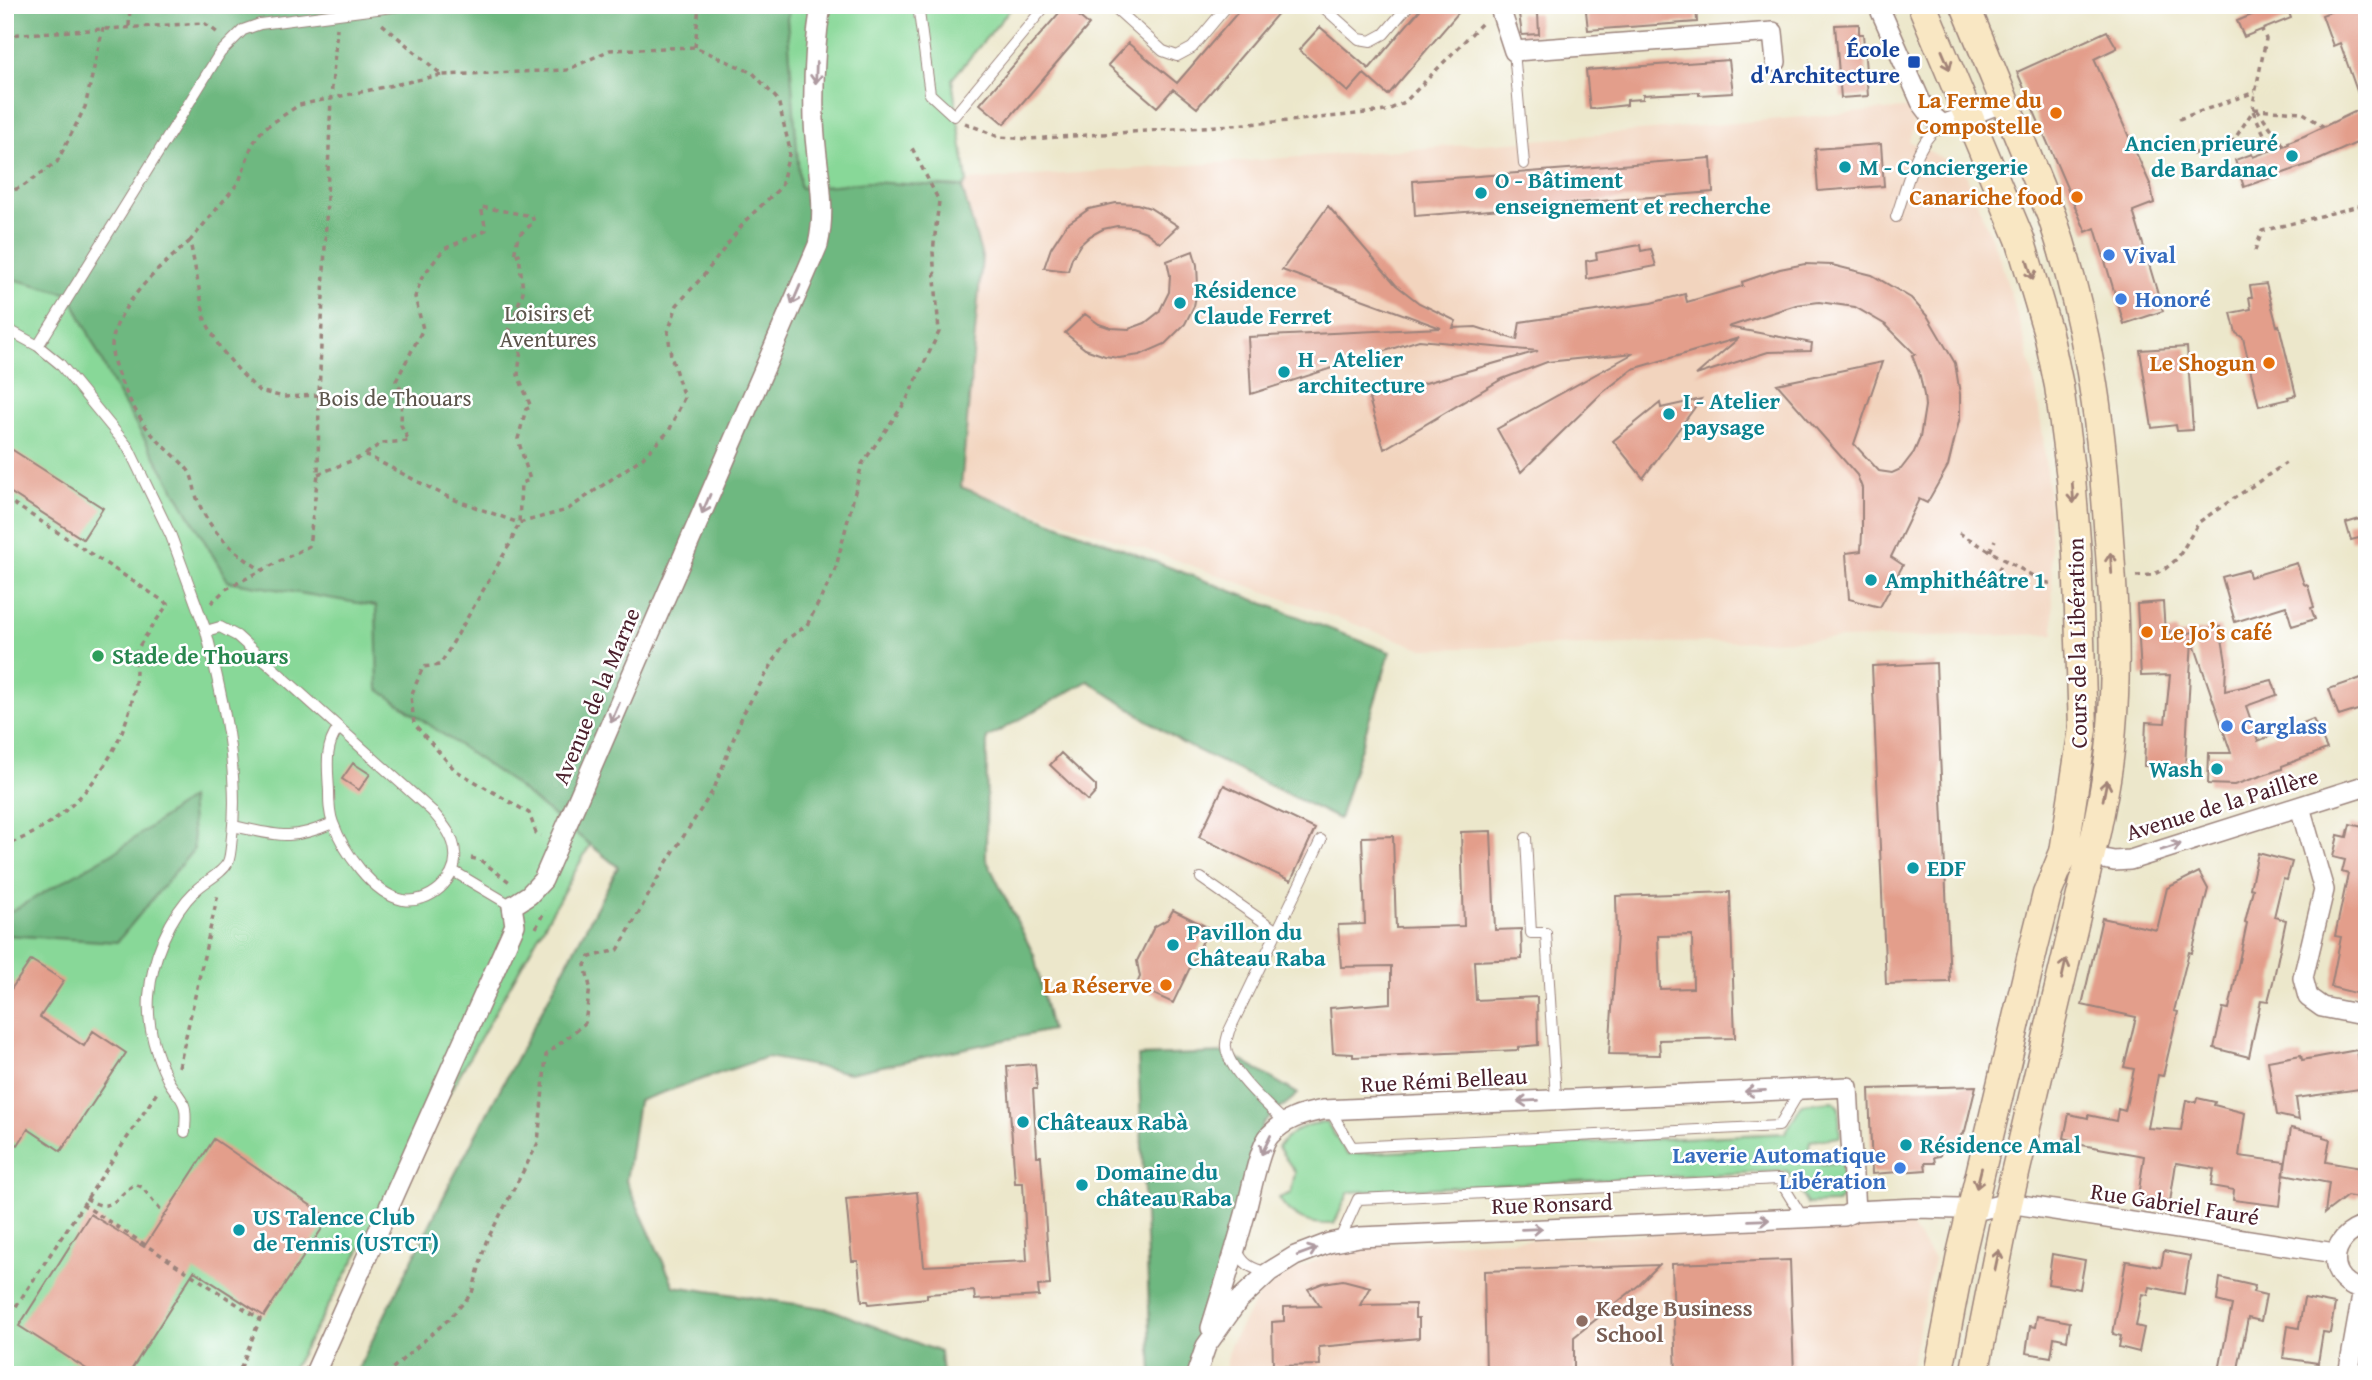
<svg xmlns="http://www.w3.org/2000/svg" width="2372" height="1380" viewBox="0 0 2372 1380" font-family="'Gentium Book Plus',serif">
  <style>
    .built { fill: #f2d4be }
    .green { fill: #88d898; stroke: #697c62; stroke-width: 2 }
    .forest { fill: #6eb880; stroke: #5c6c56; stroke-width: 2 }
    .building { fill: #e39e8b; fill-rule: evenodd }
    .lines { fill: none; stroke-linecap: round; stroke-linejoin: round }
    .service-casing { stroke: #9b837b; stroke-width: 12 }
    .minor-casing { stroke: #9b837b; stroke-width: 22 }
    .secondary-casing { stroke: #9b837b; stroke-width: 31 }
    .path { stroke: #9b837b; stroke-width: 3.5; stroke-dasharray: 5 5; stroke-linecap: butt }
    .service { stroke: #fff; stroke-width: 10 }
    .minor { stroke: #fff; stroke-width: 19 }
    .secondary { stroke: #f9e7c3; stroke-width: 28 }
    .oneway { stroke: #a28377 }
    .oneway2 { stroke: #ae9aa0 }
    .transit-dot { fill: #1a4fb4; stroke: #fff; stroke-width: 2.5 }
    .food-dot { fill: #e8710a; stroke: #fff; stroke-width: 2.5 }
    .culture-dot { fill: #0f9aa8; stroke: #fff; stroke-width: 2.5 }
    .shop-dot { fill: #3f7fe0; stroke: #fff; stroke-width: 2.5 }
    .leisure-dot { fill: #2e9e5b; stroke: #fff; stroke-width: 2.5 }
    .education-dot { fill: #8d6e63; stroke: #fff; stroke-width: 2.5 }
    .labels { text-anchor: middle; stroke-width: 5; stroke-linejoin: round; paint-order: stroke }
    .transit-label { font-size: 23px; font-weight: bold; fill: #164399; stroke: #fff; text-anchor: end }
    .food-label { font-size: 23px; font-weight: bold; fill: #c56008; stroke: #fff; text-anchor: end }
    .culture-label { font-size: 23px; font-weight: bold; fill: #0d838f; stroke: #fff; text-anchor: start }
    .shop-label { font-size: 23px; font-weight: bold; fill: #366cbe; stroke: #fff; text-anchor: start }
    .park-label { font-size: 23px; fill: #5d564c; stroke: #fff }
    .street-label { font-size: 23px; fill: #4a1f2b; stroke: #fff }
    .leisure-label { font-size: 23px; font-weight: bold; fill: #27864d; stroke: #fff; text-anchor: start }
    .education-label { font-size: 23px; font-weight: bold; fill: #785e54; stroke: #fff; text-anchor: start }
  </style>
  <rect width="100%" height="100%" fill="#fff"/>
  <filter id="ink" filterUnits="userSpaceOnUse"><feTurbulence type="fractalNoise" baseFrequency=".0143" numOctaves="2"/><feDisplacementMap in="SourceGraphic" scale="14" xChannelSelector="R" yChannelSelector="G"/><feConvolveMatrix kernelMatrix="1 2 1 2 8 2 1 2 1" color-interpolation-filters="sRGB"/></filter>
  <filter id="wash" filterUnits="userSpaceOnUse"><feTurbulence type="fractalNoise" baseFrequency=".00686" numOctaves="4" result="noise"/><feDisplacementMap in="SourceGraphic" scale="28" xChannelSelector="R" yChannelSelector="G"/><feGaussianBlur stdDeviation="1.57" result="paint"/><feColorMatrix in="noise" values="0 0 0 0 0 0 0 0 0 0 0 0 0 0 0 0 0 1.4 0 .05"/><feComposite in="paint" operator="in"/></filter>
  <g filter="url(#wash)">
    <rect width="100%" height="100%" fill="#ece7cb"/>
    <path class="built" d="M1909,108L1914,119L1913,129L1909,141L1964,169L2000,259L2024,338L2036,389L2043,437L2049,499L2054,634L1424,649L1176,560L961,487L982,257L962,187L967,181L1523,141Z
      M1909,1224L1934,1259L1909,1375H1224L1230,1345L1258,1296L1289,1272L1330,1254L1369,1246Z"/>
    <path class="green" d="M5,5H1014L952,79L967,181L289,1375H271L263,1372L258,1375H5Z
      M1833,1101L1839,1108L1840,1137L1810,1141L1808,1155L1822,1164L1842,1162V1197L1837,1203L1807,1204L1787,1171L1349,1192L1334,1224C1310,1225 1292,1220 1279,1198L1291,1193L1295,1172L1278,1147C1292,1131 1305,1122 1327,1123L1347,1154L1785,1133L1802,1104Z"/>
    <path class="forest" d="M5,5H791L787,18L800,188L869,182L962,187L982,257L961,487L1390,652L1339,819L1182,743L1088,681L987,738L986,859L1034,955L1051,1030L850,1073L767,1057L638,1101L626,1181L674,1286L830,1309L940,1352L942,1375H355L454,1176L618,867L510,781L378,689L376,606L228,581L114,387L70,294L5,277Z
      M190,798L194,849L117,942L5,935V915L121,848Z
      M1229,1053L1298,1094L1263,1123L1189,1375H1152L1138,1056Z"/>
    <g id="blocks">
      <path class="building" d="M1066,5L1089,25L1004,124L980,104Z
        M1244,5H1285L1197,108L1173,89L1157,107L1108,65L1128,43L1177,83Z
        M1424,5H1465L1388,95L1364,74L1348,92L1299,50L1320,27L1369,69Z
        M1600,5H1618V11L1696,5L1697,22L1588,30L1586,11L1600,10Z
        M2276,5H2286L2291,18L2244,37L2237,21Z
        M2347,5H2367V134L2360,137L2361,141L2312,163L2244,187L2235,160L2252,154L2253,157L2289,144L2288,142L2304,136L2363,108L2340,43L2333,46L2322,15Z
        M1538,13L1539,34L1522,35L1519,14Z
        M1859,24V34H1863L1868,96L1841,98L1835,25Z
        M2107,31L2117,48L2094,59L2151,186L2154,203L2133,211L2163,311L2124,324L2095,228L2086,232L2017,72Z
        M1729,60L1733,93L1699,95V92L1643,95V99L1627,100V105L1590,109L1586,70Z
        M1881,144L1884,186L1818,191L1815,149Z
        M1711,158L1713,192L1415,216L1413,181Z
        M1116,203L1137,204L1150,208L1178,226L1160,243L1146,232L1132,227L1117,226L1103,229L1090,236L1080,245L1072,258L1068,271L1044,268L1051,248L1066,225L1089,209Z
        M1328,206L1396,285L1419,303L1456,321L1453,328L1476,327L1517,340L1520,322L1651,303L1685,294L1687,302L1743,286L1742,282L1780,269L1805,264L1832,265L1872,275L1911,298L1928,317L1955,363L1960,394V417L1948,466L1927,503L1919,499L1891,557L1903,565L1880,607L1849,599L1846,553L1861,551L1862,533V488L1857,475L1777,384L1882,362L1854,444L1879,471L1892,473L1901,469L1914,452L1920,438L1925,406L1924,395L1920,376L1912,355L1915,354L1886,325L1855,307L1819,302L1796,305L1728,327L1812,343L1811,351L1768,352L1696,375L1739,338L1633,369L1602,393L1521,472L1497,429L1634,353L1547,362L1502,379L1384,449L1369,399L1538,351L1419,340L1251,394L1248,337L1441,328L1282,270Z
        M1640,245L1641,251L1651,249L1656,266L1587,279L1586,261L1597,259L1596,253Z
        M1193,251L1197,265L1198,286L1194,306L1185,324L1165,344L1140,355L1119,358L1105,356L1085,349L1065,333L1085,314L1099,324L1111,328L1129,329L1145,323L1159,312L1169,292L1170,275L1167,261Z
        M2266,284L2277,326L2279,325L2296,395L2288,397L2289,399L2259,406L2243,338L2236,333L2231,313L2251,309L2249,297H2252L2250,286Z
        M2187,347L2193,430L2177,431L2176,425L2152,428L2140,350Z
        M1701,399L1643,478L1613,441L1660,403L1661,408Z
        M5,445L103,508L83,539L5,489Z
        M2363,518L2367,536L2351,540L2346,523Z
        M2297,563L2304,584L2308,586L2314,607L2311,608L2315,619L2292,626L2286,606L2235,622L2222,577L2248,570L2250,577Z
        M2163,602L2165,633L2177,630L2178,635L2220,627L2226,662L2225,691L2272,680L2277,695L2246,706L2258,741L2313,719L2327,749L2282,766V769L2234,785L2208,784L2209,753H2231L2192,638L2185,767L2144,766L2146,722L2165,723L2170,675L2141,676L2137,604Z
        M1936,663L1950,982L1886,984L1872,666Z
        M2367,676V707L2339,716L2329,689Z
        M1061,753L1096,786V792L1088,801L1050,765Z
        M353,763L370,774L359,790L342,779Z
        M1224,785L1315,829L1291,881L1199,837Z
        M2350,824L2367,828V996L2331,987L2341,937L2335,936L2348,874L2342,872L2345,860L2333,857L2338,835L2347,837Z
        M1491,831L1495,930L1521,929L1522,959L1474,961L1476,1000L1537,997L1538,1045L1518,1047V1050L1353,1057V1054L1333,1053L1330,1008L1391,1003V966L1341,967L1338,925L1365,924L1362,837L1393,836L1396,928L1464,926L1461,832Z
        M2258,853L2292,862L2287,880L2283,879L2274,917L2286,920L2273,982L2268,1001L2261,1000L2249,1057L2214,1048L2223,1008L2229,1009L2247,923L2245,922L2253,889L2250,888Z
        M2199,872L2208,889L2192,953L2189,952L2174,1011L2178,1012L2163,1076L2158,1075L2148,1128L2181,1130L2186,1100L2196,1102L2197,1098L2215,1102L2214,1105L2245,1113L2239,1156L2285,1162L2280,1206L2233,1200L2234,1190L2211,1186L2214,1169L2176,1163L2170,1202L2138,1197L2144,1156L2082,1145L2080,1142L2064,1138L2069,1114L2088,1118V1115L2116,1121L2118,1109L2125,1111L2134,1069L2124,1067L2136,1017L2082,1005L2102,918L2157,930L2167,888Z
        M1730,892L1735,1038L1659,1040L1660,1055L1609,1054L1617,934L1616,896ZM1692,935L1693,988L1660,989L1658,936Z
        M1173,910L1209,928L1173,1003L1136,986L1140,977L1137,961L1154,927L1168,919Z
        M31,960L64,981L40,1017L84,1046L93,1031L126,1053L61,1151L28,1129L18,1145L5,1137V998Z
        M2357,1050L2359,1062L2367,1061V1088L2296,1098L2299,1120L2277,1115L2268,1061L2301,1055L2302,1060Z
        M1035,1064L1037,1089H1033L1037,1156H1041L1050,1285L1038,1286L1039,1296L975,1300L974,1291L927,1294V1298L869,1304L868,1301H862L858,1261H852L846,1199L917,1192L924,1266L1027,1261L1023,1183H1015L1007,1066Z
        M1976,1086L1965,1131L1951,1146H1947V1149H1941L1940,1156L1934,1157L1935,1163H1925L1926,1170L1872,1174L1869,1089Z
        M2291,1128L2323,1135V1137L2330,1139L2326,1162L2367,1169V1196L2358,1194V1198L2347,1196L2325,1213L2329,1183L2284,1174Z
        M214,1139L329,1218L264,1316L194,1271L128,1375H96L19,1326L90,1214L144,1247Z
        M2164,1251L2190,1256L2184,1294L2150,1287L2148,1295L2142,1294L2136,1326L2144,1328L2139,1352L2119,1347L2121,1336L2113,1334L2126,1261L2161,1267Z
        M2052,1254L2085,1260L2080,1289L2048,1284Z
        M1790,1260L1794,1375H1676L1672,1264Z
        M1659,1265L1639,1285L1574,1337V1375H1486L1484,1271Z
        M2220,1278L2255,1286L2253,1292L2266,1295L2261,1321L2248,1318L2237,1374L2219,1371L2232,1305L2217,1301Z
        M1343,1280L1370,1287L1360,1305L1415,1304V1318H1419V1338L1319,1347L1320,1365L1273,1366L1272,1322L1284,1321V1307L1320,1306L1308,1289L1323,1283Z
        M2304,1298L2335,1304L2330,1333L2323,1332L2318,1363L2283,1358L2288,1326L2299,1328Z
        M2037,1316L2070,1322L2067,1340L2054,1337L2051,1357L2026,1353L2030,1326L2035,1327Z"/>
    </g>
  </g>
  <g filter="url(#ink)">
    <use href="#blocks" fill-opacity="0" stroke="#9b837b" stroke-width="2"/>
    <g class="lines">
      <g class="service-casing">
        <path id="service" d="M918,5L930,94L954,116L1046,5
          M1112,5L1163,51L1177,56L1192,48L1228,5
          M1321,5L1359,39L1371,41L1384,34L1409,5
          M1514,51L1524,164
          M1896,217C1906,190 1916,137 1943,125
          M5,328L38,346L60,364L128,447L171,536L206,631L220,627L237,636L432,811C443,824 454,836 455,853C458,880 429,904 403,900C372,894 343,850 333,823C329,813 329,802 329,791C328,769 324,747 338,729
          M38,346L220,53L243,30L260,24L408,5
          M233,826C277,835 289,842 333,823
          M1526,838L1531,933H1546L1556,1099
          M453,871L512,906
          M1201,878L1277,931
          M1330,1110L1352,1147L1779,1126L1801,1089
          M1285,1122C1268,1106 1228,1071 1226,1047C1225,1042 1228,1036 1229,1031L1321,840
          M185,1132C185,1124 187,1112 184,1105C181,1095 171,1088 167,1078C155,1053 147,1023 149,996C152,959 169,916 196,890C205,881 222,874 228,862C231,855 231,844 232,836C240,771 222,695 206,631
          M1339,1241L1358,1199L1779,1179L1803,1218
          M1237,1249C1242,1264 1252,1269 1267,1272"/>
      </g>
      <g class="minor-casing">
        <path id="minor" d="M1499,5L1514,51L1773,32L1776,62
          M1878,5L1921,102L1930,114L1943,125L2004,102
          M2300,807L2324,890L2303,978L2308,997L2322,1007L2367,1016
          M2078,854L2114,861L2130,860L2367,785
          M2367,1226C2326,1234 2324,1286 2367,1290
          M1211,1328C1222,1292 1234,1255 1244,1218C1250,1199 1258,1148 1270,1135C1285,1119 1302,1114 1323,1110L1848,1087L1855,1211
          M314,1375L515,925L512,906L529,895L543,880L818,245C828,202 815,162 814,120C813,82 815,42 821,5
          M1196,1375L1206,1346L1238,1301L1269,1272L1295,1256L1329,1243L1359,1237L1844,1216L1855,1211L1916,1208L1959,1209L1971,1212L2008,1203L2335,1253
          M2348,1375L2363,1290"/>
      </g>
      <g class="secondary-casing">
        <path id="secondary" d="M1922,5L2020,239L2048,333L2059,386L2071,478L2077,553L2083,729L2064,852L2047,894L2034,946L1962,1250L1938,1375
          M1965,5L2052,217C2087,320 2101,418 2108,525C2113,592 2118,660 2112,727C2110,763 2103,797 2096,832L2008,1203L1974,1375"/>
      </g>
      <path class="path" d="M129,26L130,5
        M5,35L204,23L218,33
        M695,47L699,5
        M2254,109L2302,112L2324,127
        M2257,109L2284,146
        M2253,111L2272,151
        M2179,119L2255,92
        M965,123L999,137L1030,139L1290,121L1386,111L1405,102L1484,21
        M2192,154L2234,140L2254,109L2253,104L2266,39L2262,30
        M5,193L22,187L57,162L85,107L103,28
        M190,241C161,266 114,306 112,346C111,368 132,406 144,424C156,442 175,454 188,470C194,478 194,491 198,501C210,532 234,552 261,570
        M2255,251L2262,231L2367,204
        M319,395L284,397L259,391L240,372L220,348L205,320L190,241L239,182L252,145L263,129L299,105L441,75
        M366,454L381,443L409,441L401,425L402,391L396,381L423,329L415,297L422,277L444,249L486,230L481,207L532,216L534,222L518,236L514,256L519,254L523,292L509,329L522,340L518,375L531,407L526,409L518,439L530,480L521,483L519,523L511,542L440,665L423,667L411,696L414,724L455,770L529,813L536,833L541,836
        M318,474L366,455L450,498L519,523L567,510L642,458L669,431L684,398L671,356L668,332L677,305L704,275L746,220L781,187L790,150L778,100L753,73L695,47L610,50L567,70L442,75L382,24
        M5,498L168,604C162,613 138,645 136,653C134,657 136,665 136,669C136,680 134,691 132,701C116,766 69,824 5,845
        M1959,533L2043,582L2055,584
        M1990,551L1995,540
        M1998,570L2005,560
        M2136,576L2152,575L2165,569L2178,558L2199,522L2286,463
        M211,603L226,589L309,546L318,474L319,395L331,98L337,28
        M471,858L480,860L511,883
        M536,928L545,910
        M179,1067L218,894
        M86,1198C112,1216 116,1196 135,1184L142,1187L165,1216
        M82,1204L260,1319L241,1367L242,1372
        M5,1323L158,1091
        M239,1375L252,1368L295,1373
        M385,1375L450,1318L472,1293L486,1242L538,1143L546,1055L585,1023L590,987L585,965L590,957L618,950L665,865L714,789L743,714L786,640L807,625L835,571L862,464L906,401L939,332L933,252L939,201L912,148"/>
      <use href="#service" class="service"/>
      <use href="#minor" class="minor"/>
      <use href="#secondary" class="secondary"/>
    </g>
    <defs><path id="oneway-shaft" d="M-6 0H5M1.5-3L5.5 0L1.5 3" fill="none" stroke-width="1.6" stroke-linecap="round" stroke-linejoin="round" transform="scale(1.75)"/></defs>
    <g class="oneway">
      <use href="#oneway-shaft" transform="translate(1946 60) rotate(67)"/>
      <use href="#oneway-shaft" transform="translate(2030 270) rotate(73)"/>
      <use href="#oneway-shaft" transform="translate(2073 493) rotate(86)"/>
      <use href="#oneway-shaft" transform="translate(2111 563) rotate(-94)"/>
      <use href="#oneway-shaft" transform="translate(2105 790) rotate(-79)"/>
      <use href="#oneway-shaft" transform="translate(2064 969) rotate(-77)"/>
      <use href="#oneway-shaft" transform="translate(1979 1178) rotate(104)"/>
      <use href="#oneway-shaft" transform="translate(1997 1260) rotate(-78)"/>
    </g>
    <g class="oneway2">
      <use href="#oneway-shaft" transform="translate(816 73) rotate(92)"/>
      <use href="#oneway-shaft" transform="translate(796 295) rotate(113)"/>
      <use href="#oneway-shaft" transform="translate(706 504) rotate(113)"/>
      <use href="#oneway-shaft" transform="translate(615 713) rotate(113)"/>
      <use href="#oneway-shaft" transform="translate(2171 847) rotate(-18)"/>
      <use href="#oneway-shaft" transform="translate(1755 1091) rotate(177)"/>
      <use href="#oneway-shaft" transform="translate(1528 1101) rotate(177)"/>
      <use href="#oneway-shaft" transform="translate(1266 1145) rotate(116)"/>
      <use href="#oneway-shaft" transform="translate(1759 1220) rotate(-2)"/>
      <use href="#oneway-shaft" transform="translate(1532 1229) rotate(-2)"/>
      <use href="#oneway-shaft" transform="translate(1307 1252) rotate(-20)"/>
    </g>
  </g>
  <rect class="transit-dot" x="1907" y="55" width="14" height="14" rx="3.5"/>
  <g class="food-dot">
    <circle cx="2056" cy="113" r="7"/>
    <circle cx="2077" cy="197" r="7"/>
    <circle cx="2269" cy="363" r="7"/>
    <circle cx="2147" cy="632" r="7"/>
    <circle cx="1166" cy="985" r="7"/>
  </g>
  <g class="culture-dot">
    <circle cx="2292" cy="156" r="7"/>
    <circle cx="1845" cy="167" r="7"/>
    <circle cx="1481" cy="193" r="7"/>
    <circle cx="1180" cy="303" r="7"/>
    <circle cx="1284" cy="372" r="7"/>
    <circle cx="1669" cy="414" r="7"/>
    <circle cx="1871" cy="580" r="7"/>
    <circle cx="2217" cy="769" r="7"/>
    <circle cx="1913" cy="868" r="7"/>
    <circle cx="1173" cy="945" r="7"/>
    <circle cx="1023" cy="1122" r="7"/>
    <circle cx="1906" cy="1145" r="7"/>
    <circle cx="1082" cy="1185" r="7"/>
    <circle cx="239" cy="1230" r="7"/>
  </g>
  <g class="shop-dot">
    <circle cx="2109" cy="255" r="7"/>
    <circle cx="2121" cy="299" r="7"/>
    <circle cx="2227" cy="726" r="7"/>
    <circle cx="1900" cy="1168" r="7"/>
  </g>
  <circle class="leisure-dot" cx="98" cy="656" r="7"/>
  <circle class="education-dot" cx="1582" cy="1321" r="7"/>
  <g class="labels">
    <g class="transit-label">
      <text x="1900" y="57">École<tspan x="1900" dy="26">d'Architecture</tspan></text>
    </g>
    <g class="food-label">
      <text x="2042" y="108">La Ferme du<tspan x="2042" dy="26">Compostelle</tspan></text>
      <text x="2063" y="205">Canariche food</text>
      <text x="2255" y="371">Le Shogun</text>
      <text x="2161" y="640" text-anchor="start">Le Jo’s café</text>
      <text x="1152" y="993">La Réserve</text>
    </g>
    <g class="culture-label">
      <text x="2278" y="151" text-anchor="end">Ancien prieuré<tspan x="2278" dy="26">de Bardanac</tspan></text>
      <text x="1859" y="175">M - Conciergerie</text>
      <text x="1495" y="188">O - Bâtiment<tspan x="1495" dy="26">enseignement et recherche</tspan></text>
      <text x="1194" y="298">Résidence<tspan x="1194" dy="26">Claude Ferret</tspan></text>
      <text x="1298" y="367">H - Atelier<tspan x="1298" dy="26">architecture</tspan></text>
      <text x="1683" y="409">I - Atelier<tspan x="1683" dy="26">paysage</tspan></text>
      <text x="1885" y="588">Amphithéâtre 1</text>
      <text x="2203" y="777" text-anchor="end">Wash</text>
      <text x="1927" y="876">EDF</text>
      <text x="1187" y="940">Pavillon du<tspan x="1187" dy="26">Château Raba</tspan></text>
      <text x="1037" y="1130">Châteaux Rabà</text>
      <text x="1920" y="1153">Résidence Amal</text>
      <text x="1096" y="1180">Domaine du<tspan x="1096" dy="26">château Raba</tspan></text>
      <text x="253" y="1225">US Talence Club<tspan x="253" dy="26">de Tennis (USTCT)</tspan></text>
    </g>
    <g class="shop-label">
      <text x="2123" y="263">Vival</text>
      <text x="2135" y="307">Honoré</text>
      <text x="2241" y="734">Carglass</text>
      <text x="1886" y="1163" text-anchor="end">Laverie Automatique<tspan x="1886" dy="26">Libération</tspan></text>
    </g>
    <g class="park-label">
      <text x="548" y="321">Loisirs et<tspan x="548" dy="26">Aventures</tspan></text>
      <text x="395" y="406">Bois de Thouars</text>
    </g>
    <g class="street-label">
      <text transform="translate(2077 643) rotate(-91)" y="8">Cours de la Libération</text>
      <text transform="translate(596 696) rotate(-67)" y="8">Avenue de la Marne</text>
      <text transform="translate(2222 804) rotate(-17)" y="8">Avenue de la Paillère</text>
      <text transform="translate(1444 1080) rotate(-3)" y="8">Rue Rémi Belleau</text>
      <text transform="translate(1552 1204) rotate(-2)" y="8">Rue Ronsard</text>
      <text transform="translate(2175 1204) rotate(9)" y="8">Rue Gabriel Fauré</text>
    </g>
    <g class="leisure-label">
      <text x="112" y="664">Stade de Thouars</text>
    </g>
    <g class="education-label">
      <text x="1596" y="1316">Kedge Business<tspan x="1596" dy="26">School</tspan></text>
    </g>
  </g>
  <rect width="2372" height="1380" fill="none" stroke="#fff" stroke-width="28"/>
</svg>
